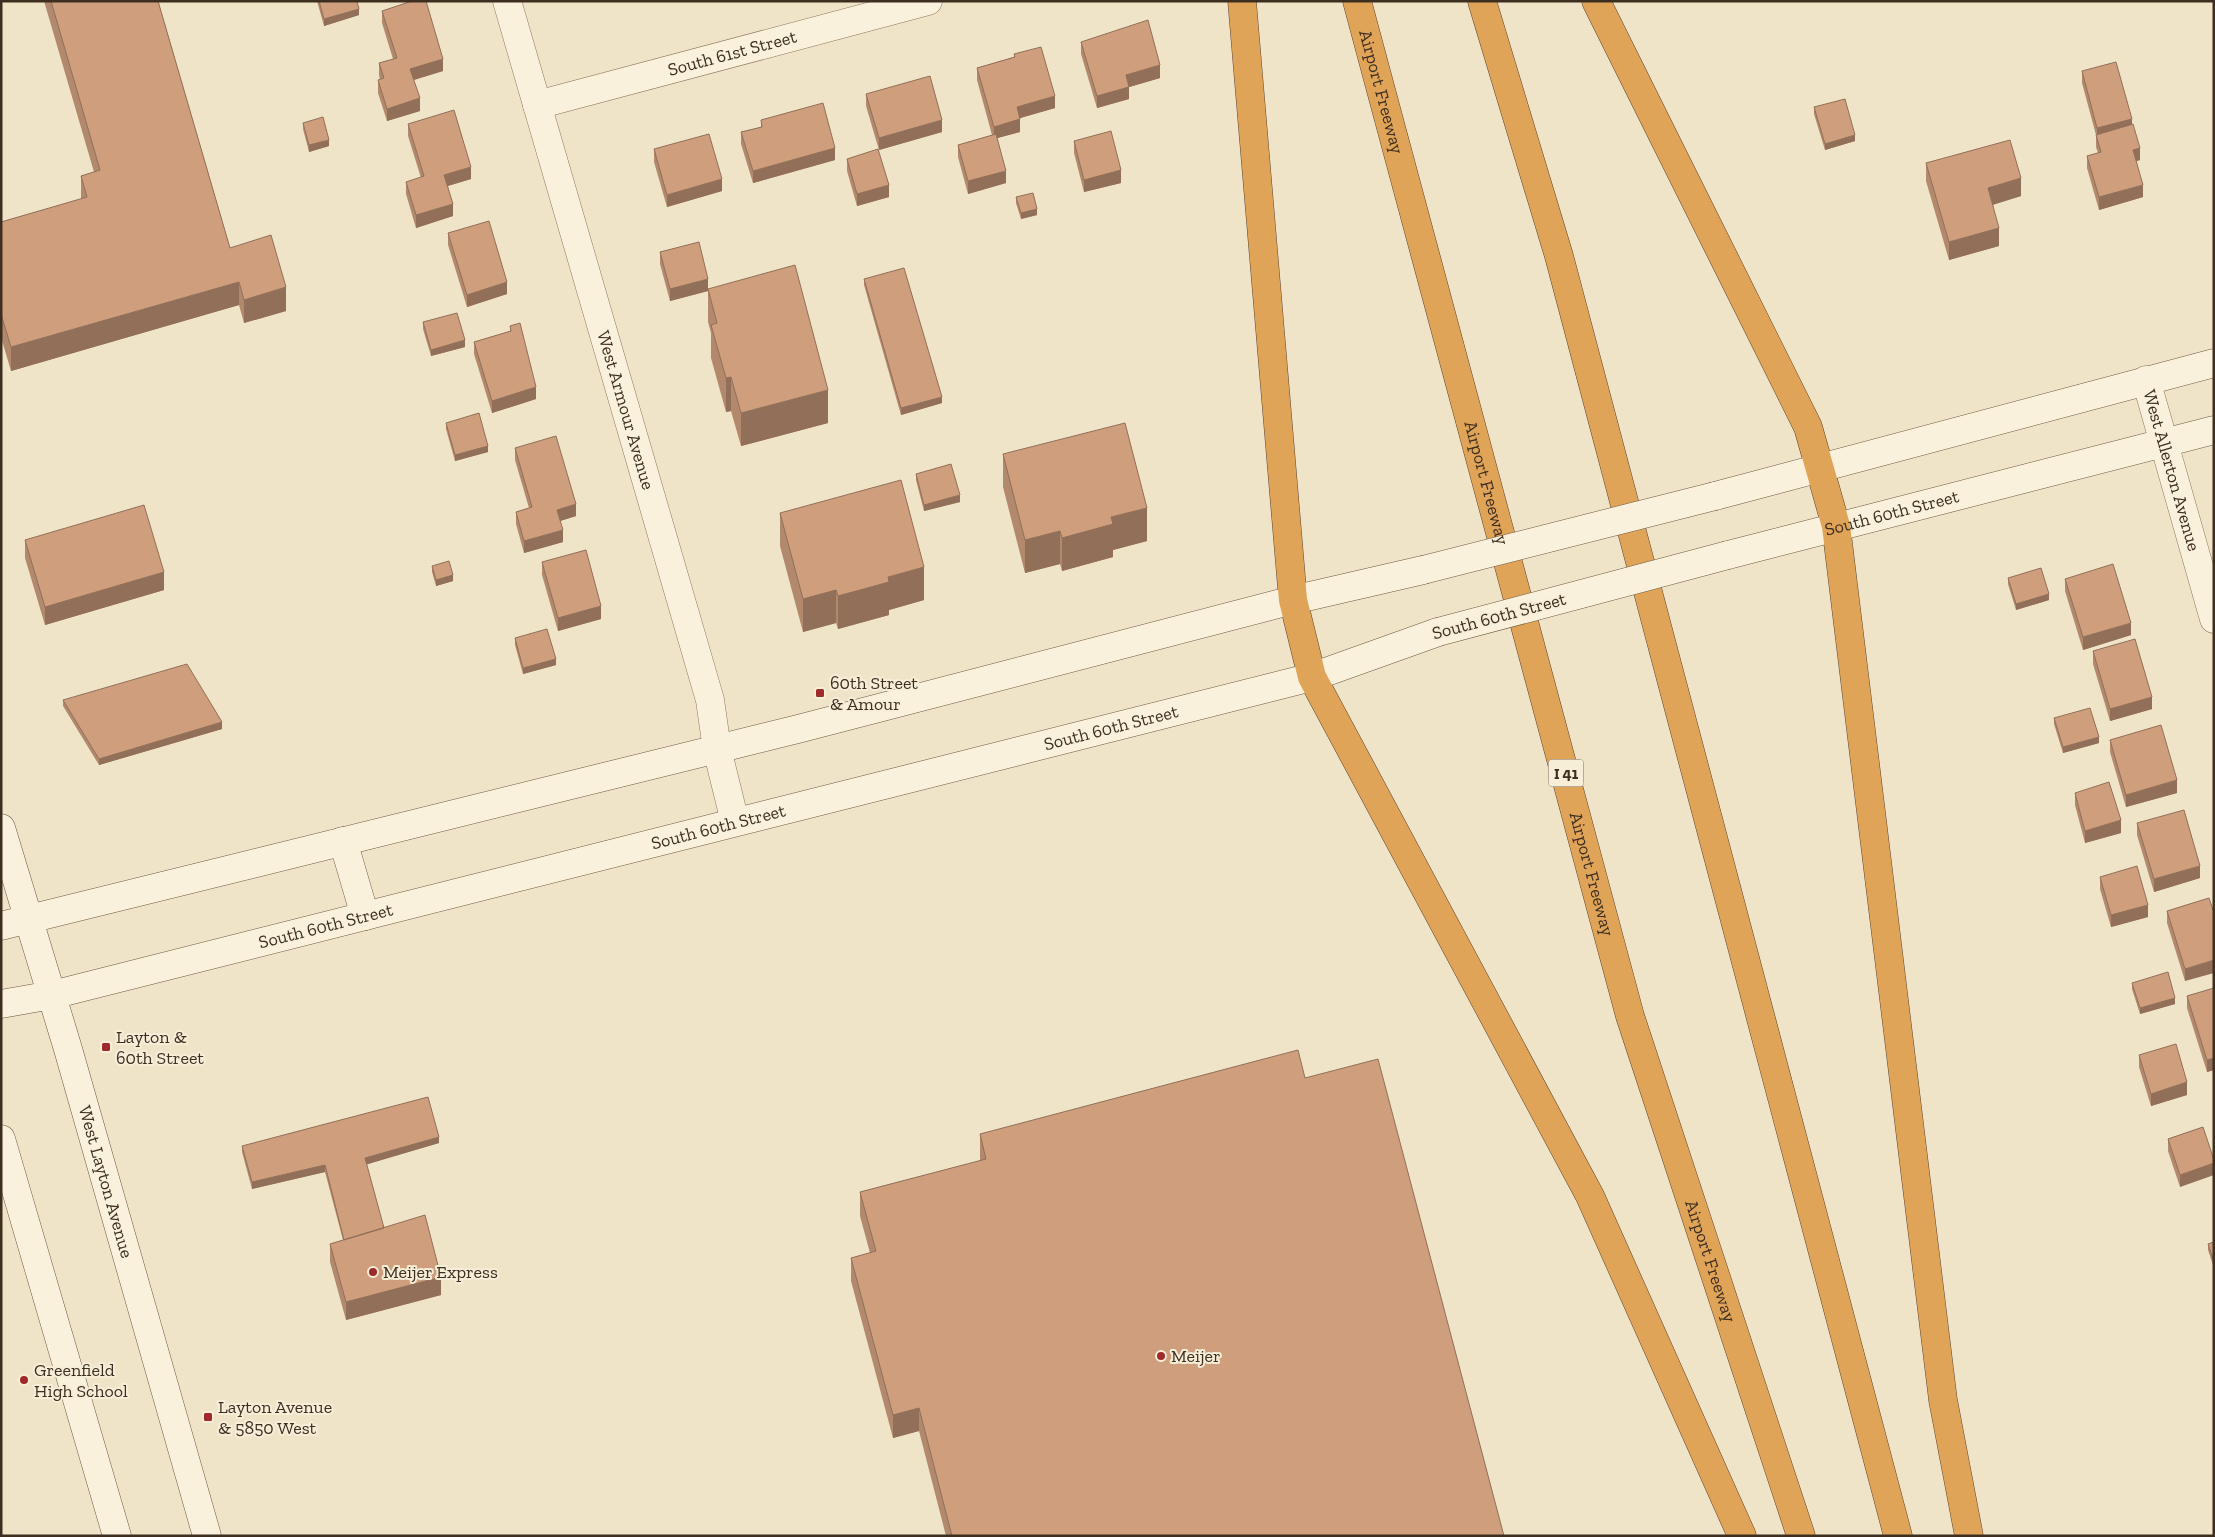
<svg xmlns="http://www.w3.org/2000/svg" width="2215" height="1537" viewBox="0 0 2215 1537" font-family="'Zilla Slab',serif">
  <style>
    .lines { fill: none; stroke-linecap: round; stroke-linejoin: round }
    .minor-casing { stroke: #8d765c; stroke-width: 29 }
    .secondary-casing { stroke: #6f573f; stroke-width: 29 }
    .motorway-casing { stroke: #5b4430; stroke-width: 29 }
    .minor { stroke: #faf1dc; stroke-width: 28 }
    .secondary { stroke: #faf1dc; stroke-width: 28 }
    .motorway { stroke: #e0a458; stroke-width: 28 }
    .secondary-bridge-casing { stroke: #6f573f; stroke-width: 29; stroke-linecap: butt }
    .secondary-bridge { stroke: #faf1dc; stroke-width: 28 }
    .wall { fill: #b2896c }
    .shaded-wall { fill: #916f58 }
    .building { fill: #cf9f7d; stroke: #916f58 }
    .poi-dot { fill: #9e2a2b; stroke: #f7eed8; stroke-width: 2 }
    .labels { text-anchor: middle; stroke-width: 4; stroke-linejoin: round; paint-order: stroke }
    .shield { fill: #f7eed8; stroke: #756857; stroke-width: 1 }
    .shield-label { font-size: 16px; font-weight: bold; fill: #3d2e20 }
    .street-label { font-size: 18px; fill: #3d2e20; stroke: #f7eed8 }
    .poi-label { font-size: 18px; fill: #3d2e20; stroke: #f7eed8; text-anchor: start }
  </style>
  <rect width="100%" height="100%" fill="#f0e4c8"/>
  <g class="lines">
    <g class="minor-casing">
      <g id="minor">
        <path id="s1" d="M507,1L710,700L717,749L735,822"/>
        <path id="s2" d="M537,105L928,1"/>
        <path id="s3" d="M2146,380L2214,619"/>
      </g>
    </g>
    <g class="secondary-casing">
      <g id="secondary">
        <path d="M1715,496L2214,363"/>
        <path id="s4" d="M1728,555L2214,430"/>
        <path id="s5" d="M1,828L68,1049L207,1536"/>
        <path d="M343,841L365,916"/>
        <path d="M1,926L798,729L1293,600L1423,570"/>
        <path id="s6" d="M1,1004L52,995L1312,677L1438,632"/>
        <path d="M1,1139L117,1536"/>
      </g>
    </g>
    <g class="motorway-casing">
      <g id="motorway">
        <path d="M1242,1L1293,600L1312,677L1590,1196L1742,1536"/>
        <path id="s7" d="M1357,1L1630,1016L1801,1536"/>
        <path d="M1482,1L1559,256L1898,1536"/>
        <path d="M1596,1L1808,427L1836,526L1943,1400L1969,1536"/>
      </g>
    </g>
    <use href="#minor" class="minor"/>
    <use href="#secondary" class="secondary"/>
    <use href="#motorway" class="motorway"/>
    <g class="secondary-bridge-casing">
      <path id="secondary-bridge" d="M1423,570L1715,496
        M1438,632L1728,555"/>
    </g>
    <use href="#secondary-bridge" class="secondary-bridge"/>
  </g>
  <path class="wall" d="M44,1H158L230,248L286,311L244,323L239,305L11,371L1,337V222L81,199V176L94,172Z
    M317,1H357L359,15L324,26Z
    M382,11L443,71L414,80L420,111L387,121L378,93V80H380L379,75V63L393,59L382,23Z
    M1081,42L1160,78L1129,87V99L1097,108L1081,54Z
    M1014,54L1055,108L1020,118V132L997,138L1006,183L968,194L958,157V145L992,135L977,80V68L1014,57Z
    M2082,71L2132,125L2140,160L2136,161L2143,197L2099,210L2087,168V156L2098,153L2096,147V135L2082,83Z
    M866,94L942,132L879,150L866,106Z
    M1814,107L1855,141L1825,150L1814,114Z
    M761,120L835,160L753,183L741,144V132L761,127Z
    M303,123L329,146L309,152L303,129Z
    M408,124L471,179L448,186L453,216L416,228L406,194V182L421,178L408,136Z
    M1074,141L1121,183L1084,192L1074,153Z
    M654,149L722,191L667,207L654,162Z
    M847,159L889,197L857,206L847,171Z
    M1926,163L2021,196L1993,205L1999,246L1949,260L1926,181Z
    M1016,197L1037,215L1021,219L1016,203Z
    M448,233L507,294L467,307L448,245Z
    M660,252L708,289L828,423L741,446L731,411L726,412L711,358V333L708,322V291L670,301L660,264Z
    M864,279L942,403L901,415L864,285Z
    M423,322L465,347L431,356L423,329Z
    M510,326L536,399L492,413L474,354V342L510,331Z
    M446,423L488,452L455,461L446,429Z
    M515,448L576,516L560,521L563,542L524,553L516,524V512L529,508L515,460Z
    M1003,454L1147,541L1113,550V557L1062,571L1060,564L1025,573L1003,487Z
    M916,474L960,502L924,511L916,480Z
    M780,513L924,600L889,610V615L838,629L836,623L803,632L780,546Z
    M25,540L164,590L45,625L25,558Z
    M542,562L601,619L558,631L542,575Z
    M432,566L453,581L436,586L432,572Z
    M2008,578L2049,600L2016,610L2008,584Z
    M2065,579L2131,635L2083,650L2065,591Z
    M515,638L556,665L523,674L515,645Z
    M2093,651L2152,709L2110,721L2093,664Z
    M63,700L222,729L99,765L63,706Z
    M2054,718L2099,743L2063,753L2054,724Z
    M2110,740L2177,793L2126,807L2110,752Z
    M2075,793L2121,833L2085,843L2075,805Z
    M2137,823L2200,878L2154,892L2137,835Z
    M2100,877L2148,917L2111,927L2100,889Z
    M2209,898L2185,981L2167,923V911Z
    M2132,983L2175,1004L2140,1014L2132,989Z
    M2214,988V1070L2207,1072L2187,1008V996Z
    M2139,1055L2187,1095L2151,1106L2139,1067Z
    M1305,1078L1504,1536H946L919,1431L893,1438L851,1281V1258L870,1253L860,1216V1192L980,1161V1134Z
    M2203,1127L2180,1187L2168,1151V1139Z
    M439,1143L366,1164L384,1228L441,1295L346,1320L330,1262V1244L343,1240L325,1172L252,1189L242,1152V1146Z
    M2214,1242V1268L2208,1250V1244Z"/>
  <path class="shaded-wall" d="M359,9V15L324,26V19Z
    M443,59V71L410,81V69Z
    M1160,65V78L1126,88V75Z
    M1129,87V99L1097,108V96Z
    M1055,96V108L1017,119V107Z
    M420,98V111L387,121V109Z
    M1020,119V132L994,139V127Z
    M2132,119V131L2097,140V128Z
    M942,120V132L879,150V138Z
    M1855,135V141L1825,150V144Z
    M329,140V146L309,152V145Z
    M835,148V160L753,183V171Z
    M2140,148V160L2133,162V150Z
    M471,167V179L444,187V175Z
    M1121,170V183L1084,192V180Z
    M1006,171V183L968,194V181Z
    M2021,178V196L1988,206V188Z
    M722,179V191L667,207V195Z
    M889,185V197L857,206V194Z
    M2143,185V197L2099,210V197Z
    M453,204V216L416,228V215Z
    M1037,209V215L1021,219V213Z
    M1999,228V246L1949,260V242Z
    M708,279V291L670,301V289Z
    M239,282V305L11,371V347Z
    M507,282V294L467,307V295Z
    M286,287V311L244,323V300Z
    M465,340V347L431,356V350Z
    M731,377V411L726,412V378Z
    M536,387V399L492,413V401Z
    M828,390V423L741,446V413Z
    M942,397V403L901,415V408Z
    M488,446V452L455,461V455Z
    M960,495V502L924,511V505Z
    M576,504V516L557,522V510Z
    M1147,508V541L1113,550V557L1062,571V538L1111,517Z
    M563,530V542L524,553V541Z
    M1060,531V564L1025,573V540Z
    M924,567V600L889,610V615L838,629V596L888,577Z
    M164,572V590L45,625V607Z
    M453,575V581L436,586V580Z
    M836,590V623L803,632V599Z
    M2049,594V600L2016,610V604Z
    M601,606V619L558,631V618Z
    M2131,623V635L2083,650V637Z
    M556,659V665L523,674V668Z
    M2152,697V709L2110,721V709Z
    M222,722V729L99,765V759Z
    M2099,737V743L2063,753V747Z
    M2177,780V793L2126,807V795Z
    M2121,820V833L2085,843V831Z
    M2200,866V878L2154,892V879Z
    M2148,905V917L2111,927V915Z
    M2214,960V973L2185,981V969Z
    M2175,998V1004L2140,1014V1008Z
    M2214,1058V1070L2207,1072V1060Z
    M2187,1082V1095L2151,1106V1094Z
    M439,1137V1143L365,1165V1158Z
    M2214,1163V1175L2180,1187V1175Z
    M325,1165V1172L252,1189V1182Z
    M441,1277V1295L346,1320V1302Z
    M919,1408V1431L893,1438V1415Z"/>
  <path class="building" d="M51,1H158L230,248L271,235L286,287L244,300L239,282L11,347L1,314V222L87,197L81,176L100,170Z
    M319,1H357L359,9L324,19Z
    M412,1H426L443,59L410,69L420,98L387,109L378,80L384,78L379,63L397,58L382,11Z
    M1148,20L1160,65L1126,75L1129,87L1097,96L1081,42Z
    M1041,47L1055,96L1017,107L1020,119L994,127L977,68L1015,57L1014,54Z
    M2116,62L2132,119L2097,128L2082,71Z
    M930,76L942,120L879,138L866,94Z
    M1845,99L1855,135L1825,144L1814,107Z
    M823,103L835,148L753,171L741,132L762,127L761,120Z
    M454,110L471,167L444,175L453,204L416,215L406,182L424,176L408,124Z
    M323,117L329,140L309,145L303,123Z
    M2133,124L2140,148L2133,150L2143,185L2099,197L2087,156L2101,152L2096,135Z
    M1111,131L1121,170L1084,180L1074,141Z
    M709,134L722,179L667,195L654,149Z
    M996,134L1006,171L968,181L958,145Z
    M2010,140L2021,178L1988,188L1999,228L1949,242L1926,163Z
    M878,149L889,185L857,194L847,159Z
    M1033,193L1037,209L1021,213L1016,197Z
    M489,221L507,282L467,295L448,233Z
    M699,242L708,279L670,289L660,252Z
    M795,265L828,390L741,413L731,377L726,378L711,325L717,323L708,289Z
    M904,268L942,397L901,408L864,279Z
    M457,313L465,340L431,350L423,322Z
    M520,323L536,387L492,401L474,342L511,331L510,326Z
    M479,413L488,446L455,455L446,423Z
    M1125,423L1147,508L1111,517L1113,524L1062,538L1060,531L1025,540L1003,454Z
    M556,436L576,504L557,510L563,530L524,541L516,512L532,507L515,448Z
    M951,464L960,495L924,505L916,474Z
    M901,480L924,567L888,577L889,582L838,596L836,590L803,599L780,513Z
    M144,505L164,572L45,607L25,540Z
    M586,550L601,606L558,618L542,562Z
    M449,561L453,575L436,580L432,566Z
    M2113,564L2131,623L2083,637L2065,579Z
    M2041,568L2049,594L2016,604L2008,578Z
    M547,629L556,659L523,668L515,638Z
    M2135,639L2152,697L2110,709L2093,651Z
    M187,664L222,722L99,759L63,700Z
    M2090,708L2099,737L2063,747L2054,718Z
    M2161,725L2177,780L2126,795L2110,740Z
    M2109,782L2121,820L2085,831L2075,793Z
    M2184,810L2200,866L2154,879L2137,823Z
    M2137,866L2148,905L2111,915L2100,877Z
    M2209,898L2214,913V960L2185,969L2167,911Z
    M2168,972L2175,998L2140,1008L2132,983Z
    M2214,988V1058L2207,1060L2187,996Z
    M2176,1044L2187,1082L2151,1094L2139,1055Z
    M1298,1050L1305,1078L1378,1059L1504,1536H952L919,1408L893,1415L851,1258L876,1251L860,1192L986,1159L980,1134Z
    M428,1097L439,1137L365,1158L384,1228L344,1240L325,1165L252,1182L242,1146Z
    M2203,1127L2214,1160V1163L2180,1175L2168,1139Z
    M425,1215L441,1277L346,1302L330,1244Z
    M2214,1242V1262L2208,1244Z"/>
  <g class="poi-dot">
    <rect x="815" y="688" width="10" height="10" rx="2.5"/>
    <rect x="101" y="1042" width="10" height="10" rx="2.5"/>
    <circle cx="373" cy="1272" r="5"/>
    <circle cx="1161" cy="1356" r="5"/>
    <circle cx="24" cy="1380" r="5"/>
    <rect x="203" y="1412" width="10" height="10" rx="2.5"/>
  </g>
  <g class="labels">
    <rect class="shield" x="1548.5" y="759.5" width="35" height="27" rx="4"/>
    <g class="shield-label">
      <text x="1566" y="779">I 41</text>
    </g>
    <g class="street-label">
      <text dy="6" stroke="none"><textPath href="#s2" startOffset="202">South 61st Street</textPath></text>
      <text dy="6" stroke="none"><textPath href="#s7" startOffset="94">Airport Freeway</textPath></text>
      <text dy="6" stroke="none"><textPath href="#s1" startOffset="426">West Armour Avenue</textPath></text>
      <text dy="6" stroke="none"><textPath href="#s3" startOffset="94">West Allerton Avenue</textPath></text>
      <text dy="6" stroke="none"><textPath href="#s7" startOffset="499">Airport Freeway</textPath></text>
      <text dy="6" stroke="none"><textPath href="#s4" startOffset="169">South 60th Street</textPath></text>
      <text transform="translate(1499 616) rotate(-15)" y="6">South 60th Street</text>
      <text dy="6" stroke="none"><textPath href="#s6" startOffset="1144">South 60th Street</textPath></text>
      <text dy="6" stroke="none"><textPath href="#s6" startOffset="739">South 60th Street</textPath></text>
      <text dy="6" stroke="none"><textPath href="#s7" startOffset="904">Airport Freeway</textPath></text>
      <text dy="6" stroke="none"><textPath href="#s6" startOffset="334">South 60th Street</textPath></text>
      <text dy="6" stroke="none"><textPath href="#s5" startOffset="369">West Layton Avenue</textPath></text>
      <text dy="6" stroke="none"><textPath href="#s7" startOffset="1309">Airport Freeway</textPath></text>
    </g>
    <g class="poi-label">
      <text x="830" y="689">60th Street<tspan x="830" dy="21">&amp; Amour</tspan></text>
      <text x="116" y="1043">Layton &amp;<tspan x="116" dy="21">60th Street</tspan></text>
      <text x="383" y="1278">Meijer Express</text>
      <text x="1171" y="1362">Meijer</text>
      <text x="34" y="1376">Greenfield<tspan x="34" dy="21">High School</tspan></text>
      <text x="218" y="1413">Layton Avenue<tspan x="218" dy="21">&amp; 5850 West</tspan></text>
    </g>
  </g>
  <rect width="2215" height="1537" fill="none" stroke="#3d2e20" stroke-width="5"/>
</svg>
